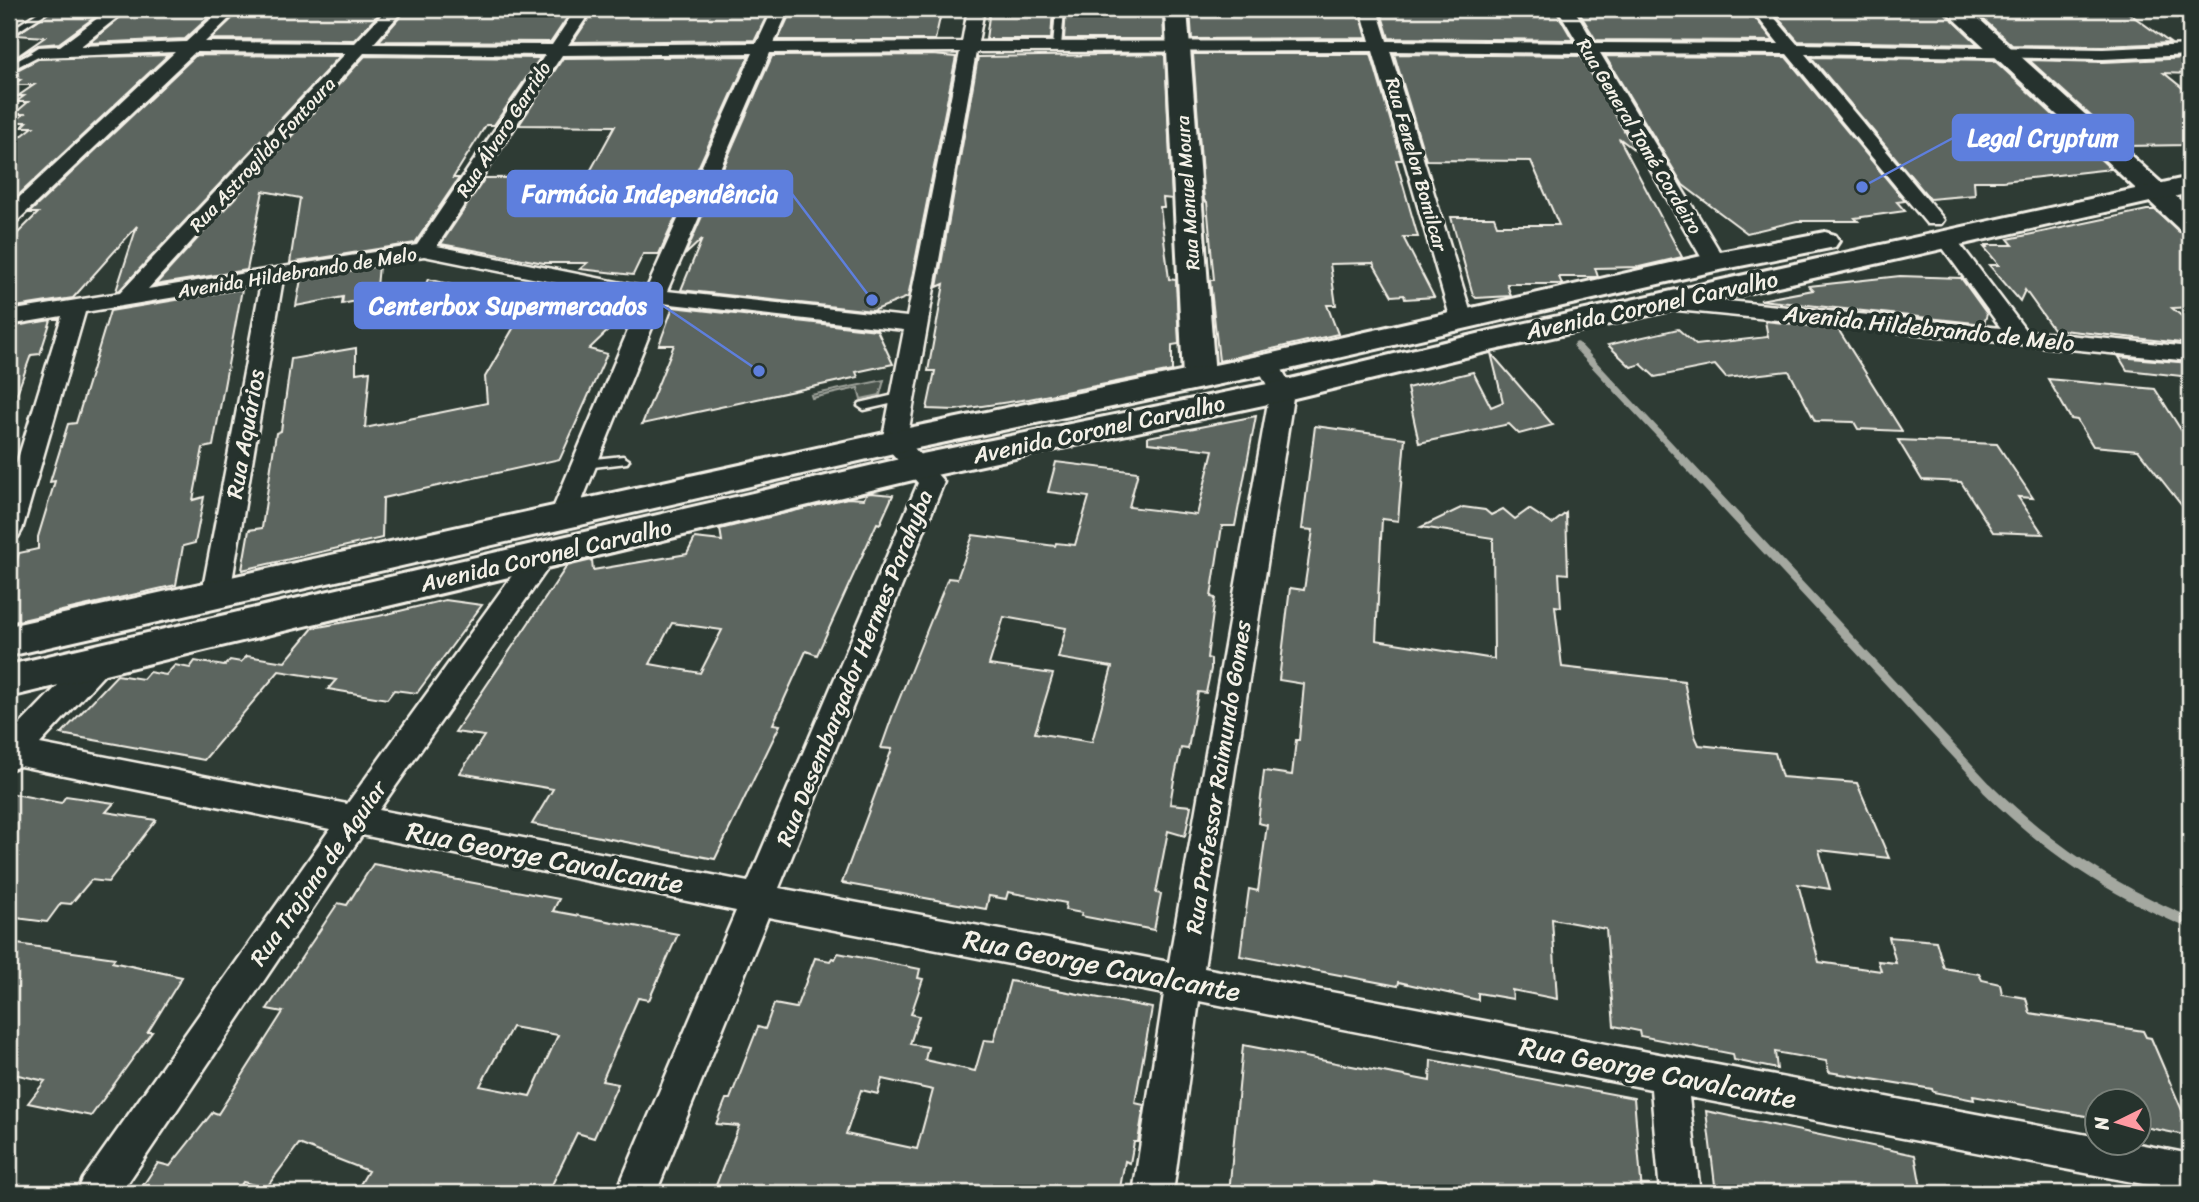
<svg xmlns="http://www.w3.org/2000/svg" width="2199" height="1202" viewBox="0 0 2199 1202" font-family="Sriracha,sans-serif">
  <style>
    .green { fill: #48524c; stroke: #9ea29a; stroke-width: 2 }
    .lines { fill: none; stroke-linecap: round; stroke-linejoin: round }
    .stream-far2 { stroke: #a4a8a0; stroke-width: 7 }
    .stream-far1 { stroke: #a4a8a0; stroke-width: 9 }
    .stream { stroke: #a4a8a0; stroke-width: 11 }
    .building { fill: #5c655e; stroke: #f4f1e8; stroke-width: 2; fill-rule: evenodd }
    .lane-casing { stroke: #f4f1e8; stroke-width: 5 }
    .street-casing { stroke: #f4f1e8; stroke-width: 5 }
    .secondary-casing { stroke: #f4f1e8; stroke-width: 6 }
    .primary-casing { stroke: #f4f1e8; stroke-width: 6 }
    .lane { fill: #26332d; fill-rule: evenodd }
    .street { fill: #26332d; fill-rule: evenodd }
    .secondary { fill: #26332d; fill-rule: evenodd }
    .primary { fill: #26332d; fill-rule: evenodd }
    .labels { text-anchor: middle; stroke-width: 7; stroke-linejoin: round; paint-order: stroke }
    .far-street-label { font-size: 19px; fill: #f4f1e8; stroke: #26332d }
    .street-label { font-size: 23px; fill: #f4f1e8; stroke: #26332d }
    .near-street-label { font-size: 28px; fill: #f4f1e8; stroke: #26332d }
    .leader { fill: none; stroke: #5e7fdd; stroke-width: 2.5 }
    .callout-dot { fill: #5e7fdd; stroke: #26332d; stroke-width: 2.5 }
    .callout { fill: #5e7fdd; stroke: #5e7fdd; stroke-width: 2.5 }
    .callout-label { font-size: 24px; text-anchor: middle; font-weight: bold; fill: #fff }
  </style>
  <rect width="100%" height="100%" fill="#2e3b34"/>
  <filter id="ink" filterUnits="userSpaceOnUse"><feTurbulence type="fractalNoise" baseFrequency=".0143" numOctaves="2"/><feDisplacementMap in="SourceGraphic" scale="14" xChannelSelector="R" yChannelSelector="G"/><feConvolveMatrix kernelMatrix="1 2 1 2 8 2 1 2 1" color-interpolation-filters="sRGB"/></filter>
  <g filter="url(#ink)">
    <path class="green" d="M884,380L880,395L861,399L858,388L812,398L811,395Z"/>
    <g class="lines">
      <path class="stream-far2" d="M1577,346L1686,463"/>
      <path class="stream-far1" d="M1684,461L1989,789"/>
      <path class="stream" d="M1987,788C2049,849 2110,889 2190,923"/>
    </g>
    <path class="building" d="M54,9H106L59,43L38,45L9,62L45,37L16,35Z
      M130,9H218L185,39L89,43Z
      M242,9H384L354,40L211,39Z
      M407,9H573L551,42L379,41Z
      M595,9H770L755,40L573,42Z
      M792,9H942L935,40H778Z
      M990,9H1053L1051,39H986Z
      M1066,9H1163L1164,39H1064Z
      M1190,9H1359L1367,38L1192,39Z
      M1380,9H1555L1573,40L1389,38Z
      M1577,9H1748L1774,41L1596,40Z
      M1770,9L1917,11L1915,9H1942L1978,44L1798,41Z
      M1972,9H2123L2170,43L2103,46L2012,45Z
      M1165,54L1172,199L1163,198L1164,207H1160L1169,279L1176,280L1179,344L1172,345V371L1029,399L955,410L927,409L935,371H928L944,284L937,287L978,57Z
      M1193,54H1371L1402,160H1396L1418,237H1403L1434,297L1405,299L1404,295L1392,296L1373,263L1330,264L1336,305H1327L1338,334L1219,361L1210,280H1214L1212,260L1207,202L1204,201Z
      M1394,54L1581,56L1636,151L1619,138L1682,257L1639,267L1595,268L1598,277H1559L1562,284H1507L1511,296L1476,298L1473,295L1451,217H1494L1497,225H1559L1531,161L1426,160Z
      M168,55L9,204V146L33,127H22L27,122H14L24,114H14L28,102H16L24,96H18L34,85H12L20,80L9,79V74L38,59Z
      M196,55L340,56L119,291H116L137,226L73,298L9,308V242L38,213H29Z
      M932,55L956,57L908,297L873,311L681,290L702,239L685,255L772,56Z
      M365,56L540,58L494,125H486L453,178H459L415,243L290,263L300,198L263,191L247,270L155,285Z
      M749,56L659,254H643L633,275L580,269L587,263H544L441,244L485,178L587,177L615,126L519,125L563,58Z
      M1605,56L1786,57L1905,201L1897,202L1905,211L1855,218L1858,221H1797L1747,233L1683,185Z
      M1811,57L1994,60L2111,169L2003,181H1974L1975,195L1930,199Z
      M2189,58L2190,74L2164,73L2190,94V145L2124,146L2029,60L2103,62Z
      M2147,210H2155L2190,240V307L2172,308L2190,323V344L2053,329L2025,290L2020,301L1989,265H1999L1984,247H1987L1986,245H2013L2008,239Z
      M379,266L376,297L342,304L343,297L296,306L301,279Z
      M1900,276L1961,278L1987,314L1984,324L1760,300L1813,290L1809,286Z
      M428,279L508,299V301L415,312Z
      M242,289L213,446L203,448L193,500L204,497L195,543L183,546L176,585L9,623V587L19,553L38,549V537L55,481L50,482L68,424L76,423L110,311Z
      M538,306L614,325L589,349L607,354L560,459L383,498L382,538L242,570L249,530L262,528L276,433L281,431L291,359L356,348V373L370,371L365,428L487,403L485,377L514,327Z
      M673,307L877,330L893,364L856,372L858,377L642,424L674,345H659Z
      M51,320L40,354L31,355L12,407H9V327Z
      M1765,321L1838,329L1902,431L1858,429L1854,422L1815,421L1789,371L1726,378L1715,365L1655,377L1641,364L1631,367L1608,345L1678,329L1696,345L1768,337Z
      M1491,353L1553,425L1519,434L1509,424L1419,443L1407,388L1473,372L1491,407L1503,402Z
      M2119,357L2190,363V377L2127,370Z
      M2048,379L2155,389L2190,444V516L2138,450L2093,446L2077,420L2071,419Z
      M1256,416L1235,526H1222L1211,597L1215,598L1207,658L1211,659V669L1206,693L1198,692L1188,749L1181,748L1174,780L1170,804L1191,806L1185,836L1168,831L1156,893L1161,894L1154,930L1081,916L1082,913L1065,910L1066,903L1008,892L1006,899L989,896L986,909L842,883L892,749L881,748L892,717L948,578L957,579L973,535L1055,546L1056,543L1075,545L1089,497L1048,492L1056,462L1138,472L1129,507L1197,515L1213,450L1148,443V437ZM1004,617L1066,628L1058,658L1112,667L1092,742L1035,733L1053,674L989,665Z
      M1315,426L1405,438L1398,521L1382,519L1376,640L1494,659L1493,538L1421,527L1463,507L1485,510L1491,515L1503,509L1515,519L1529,509L1552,524L1566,513L1568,574L1559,573L1561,607L1555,606L1562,667L1684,681L1695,736L1699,745L1775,753L1782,777L1857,783L1889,858L1819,850L1830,889L1798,884L1819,962L1881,971L1878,961L1896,963L1889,937L1936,941L1944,968L1979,974L1982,980L2000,984L2002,994L2026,998L2030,1013L2143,1031L2146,1037L2151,1038L2190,1129V1136L2139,1126V1101H2097V1118L1973,1096L1974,1100L1933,1092L1932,1089L1829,1072L1826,1061L1775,1052L1777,1069L1734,1060L1733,1054L1640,1036L1639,1031L1614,1026L1606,929L1552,919L1557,999L1512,990L1513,999L1478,993V1000L1399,982L1398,986L1240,956L1249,889L1258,891L1267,825L1258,823L1264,771L1292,775L1296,740H1299L1304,684L1279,680L1290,588L1304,590L1313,530L1302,529Z
      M1898,440L1997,444L2033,498L2018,497L2043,534L1993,532L1961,482L1922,480Z
      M871,493L893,495L880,524L877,523L817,655L806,651L773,724L780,725L715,859L532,824L553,789L460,773L484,736L455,732L567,566L592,560L593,570L687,554L695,538L722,541L720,529L847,498L864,499L866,494ZM672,623L722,630L700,673L650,664Z
      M445,600L482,605L417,693L394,690L387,699L328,689L336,680L279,671L204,760L61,734L117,675L143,679L149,672L166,675L175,665L190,668L195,661L224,666L230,660L241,662L247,656L285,662L313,628L379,616Z
      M9,793L61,803L66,796L114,803L106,812L156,820L108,882L91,880L71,904L61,903L47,922L9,917Z
      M373,864L559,899L553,911L678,934L649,1000L638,998L602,1081L618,1084L594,1138L577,1133L548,1193H456L423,1186L419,1193H355L368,1171L299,1144L266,1188L243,1182L236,1193H138L158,1163L170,1166L213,1112L218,1114L283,1012L267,1009L338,903L347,905ZM512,1027L558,1035L530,1096L480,1086Z
      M17,944L115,958L112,962L182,977L148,1032H152L91,1116L28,1103L45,1081L9,1073V954Z
      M838,953L920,969L918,978L923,979L911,1014L919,1016L910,1044L928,1047L925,1060L975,1071L984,1040L994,1041L1010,981L1152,1008L1135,1103L1144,1105L1138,1142H1134L1130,1163L1125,1161L1119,1193H713L739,1126L716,1124L726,1099H730L758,1027L765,1029L774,1004L796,1008L815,958L830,961L832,958L835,959ZM882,1079L933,1090L917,1149L846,1134L861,1090L878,1094Z
      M1243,1045L1430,1081L1431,1060L1634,1098L1642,1193H1427L1375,1183V1192L1340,1185L1339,1193H1229Z
      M1706,1111L1915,1155L1922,1193H1716Z"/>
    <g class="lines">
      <g class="lane-casing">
        <path id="lane" d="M43,9H52L9,37V31Z
          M1056,9H1064L1061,47L1057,49L1053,47Z
          M39,49L42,50V54L9,71V65Z
          M903,393L909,397L907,400L864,410L858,406L860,403Z
          M623,456L629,460L627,463L585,468L579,464L585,460Z"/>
      </g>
      <g class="street-casing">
        <path id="street" d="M110,9H128L81,46L186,42L222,9H239L205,42L355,43L387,9H404L373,44L552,45L576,9H592L568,45L757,43L773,9H789L774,43L962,42L968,9H984L978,42L1370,41L1361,9H1377L1387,41L1578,43L1558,9H1574L1594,43L1779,44L1751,9H1767L1797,44L2103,49L2190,45V55L2103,59L1805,54L1941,216L1944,220L1941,224H1927L1787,54L1600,53L1726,262L1722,266H1708L1704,262L1583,53L1390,51L1473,320L1470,325H1454L1451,320L1373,51L976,52L907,440L944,482L779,888L1169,962L1270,391L1256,364L1260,359L1268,357L1276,359L1294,391L1204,968L2098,1137V1142H2128L2190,1154V1193L1689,1097L1700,1193H1660L1651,1089L1199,1001L1173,1193H1133L1164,994L768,917L656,1193H616L736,911L362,835L121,1193H77L83,1179L330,829L20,766L9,770V736L90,652L100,649L110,652L115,660L110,668L40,744L347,804L532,548L542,545L552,548L556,555L552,562L379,810L748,882L918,483L882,442L904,330L662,303L575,518L571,525L562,527L553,525L549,518L641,300L424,256L283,279L230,593L226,600L216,603L206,600L202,593L261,283L85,312L22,530L18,537L9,539V488L62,316L9,325V311L120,293L346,53L195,52L16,222L9,224V207L175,52L39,57L31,52L39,47L60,46ZM960,52L907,317L667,291L770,53ZM364,53L545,55L417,245L148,289ZM753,53L647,288L437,246L562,55Z
          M1947,234L1954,236L2026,331L2190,347V361L1667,309L1659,307L1656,302L1659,297L1667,295L2001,328L1937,240L1940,236Z"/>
      </g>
      <g class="secondary-casing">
        <path id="secondary" d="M1165,9H1187L1215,377L1210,384L1199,387L1188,384L1183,377Z
          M1944,9H1968L2190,209V232L2180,230Z"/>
      </g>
      <g class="primary-casing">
        <path id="primary" d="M2190,177V193L1490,351L1282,401L917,479L9,697V665L917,455L1282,381L1490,331Z
          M1825,232L1835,235L1839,241L1835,247L1715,271L1268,374L894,453L9,656V626L894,431L1268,354L1715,253Z"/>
      </g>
      <use href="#lane" class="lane"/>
      <use href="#street" class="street"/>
      <use href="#secondary" class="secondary"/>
      <use href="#primary" class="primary"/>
    </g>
  </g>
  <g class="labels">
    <g class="far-street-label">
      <text transform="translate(503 129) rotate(-57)" y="7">Rua Álvaro Garrido</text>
      <text transform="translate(1640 136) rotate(59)" y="7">Rua General Tomé Cordeiro</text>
      <text transform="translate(262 154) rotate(-47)" y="7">Rua Astrogildo Fontoura</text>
      <text transform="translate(1417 164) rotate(74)" y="7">Rua Fenelon Bomilcar</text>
      <text transform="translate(1187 193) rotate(-94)" y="7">Rua Manuel Moura</text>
      <text transform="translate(297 272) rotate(-9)" y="7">Avenida Hildebrando de Melo</text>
    </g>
    <g class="street-label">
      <text transform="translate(1652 305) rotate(-12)" y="8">Avenida Coronel Carvalho</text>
      <text transform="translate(1929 328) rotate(6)" y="8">Avenida Hildebrando de Melo</text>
      <text transform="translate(1099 429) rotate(-12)" y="8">Avenida Coronel Carvalho</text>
      <text transform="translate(245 434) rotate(-80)" y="8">Rua Aquários</text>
      <text transform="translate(546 555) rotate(-13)" y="8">Avenida Coronel Carvalho</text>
      <text transform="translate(854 668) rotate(-68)" y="8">Rua Desembargador Hermes Parahyba</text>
      <text transform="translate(1218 777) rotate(-81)" y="8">Rua Professor Raimundo Gomes</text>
      <text transform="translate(318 873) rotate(-55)" y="8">Rua Trajano de Aguiar</text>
    </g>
    <g class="near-street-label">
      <text transform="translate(545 857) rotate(11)" y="10">Rua George Cavalcante</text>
      <text transform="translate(1102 965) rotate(11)" y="10">Rua George Cavalcante</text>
      <text transform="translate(1658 1072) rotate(11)" y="10">Rua George Cavalcante</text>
    </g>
  </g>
  <path class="leader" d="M1862 187L1953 138M872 300L792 194M759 371L662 305"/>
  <g class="callout-dot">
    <circle cx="1862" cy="187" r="7"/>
    <circle cx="872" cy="300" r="7"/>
    <circle cx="759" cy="371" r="7"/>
  </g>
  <g class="callout">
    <rect x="1953" y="115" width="180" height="45" rx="7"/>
    <rect x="508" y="171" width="284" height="45" rx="7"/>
    <rect x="355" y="283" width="307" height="45" rx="7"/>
  </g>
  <g class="callout-label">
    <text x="2043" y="146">Legal Cryptum</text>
    <text x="650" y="202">Farmácia Independência</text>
    <text x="508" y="314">Centerbox Supermercados</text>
  </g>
  <rect width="2199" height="1202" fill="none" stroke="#26332d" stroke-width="35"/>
  <rect x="18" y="18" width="2164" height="1167" fill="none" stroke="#f4f1e8" stroke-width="2.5" filter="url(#ink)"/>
  <g transform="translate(2118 1122) rotate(265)"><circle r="33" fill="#26332d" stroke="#787f78" stroke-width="2"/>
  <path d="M0-5L12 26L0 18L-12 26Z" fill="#ff9aa2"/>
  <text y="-10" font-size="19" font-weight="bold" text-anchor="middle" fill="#f4f1e8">N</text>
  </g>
</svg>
